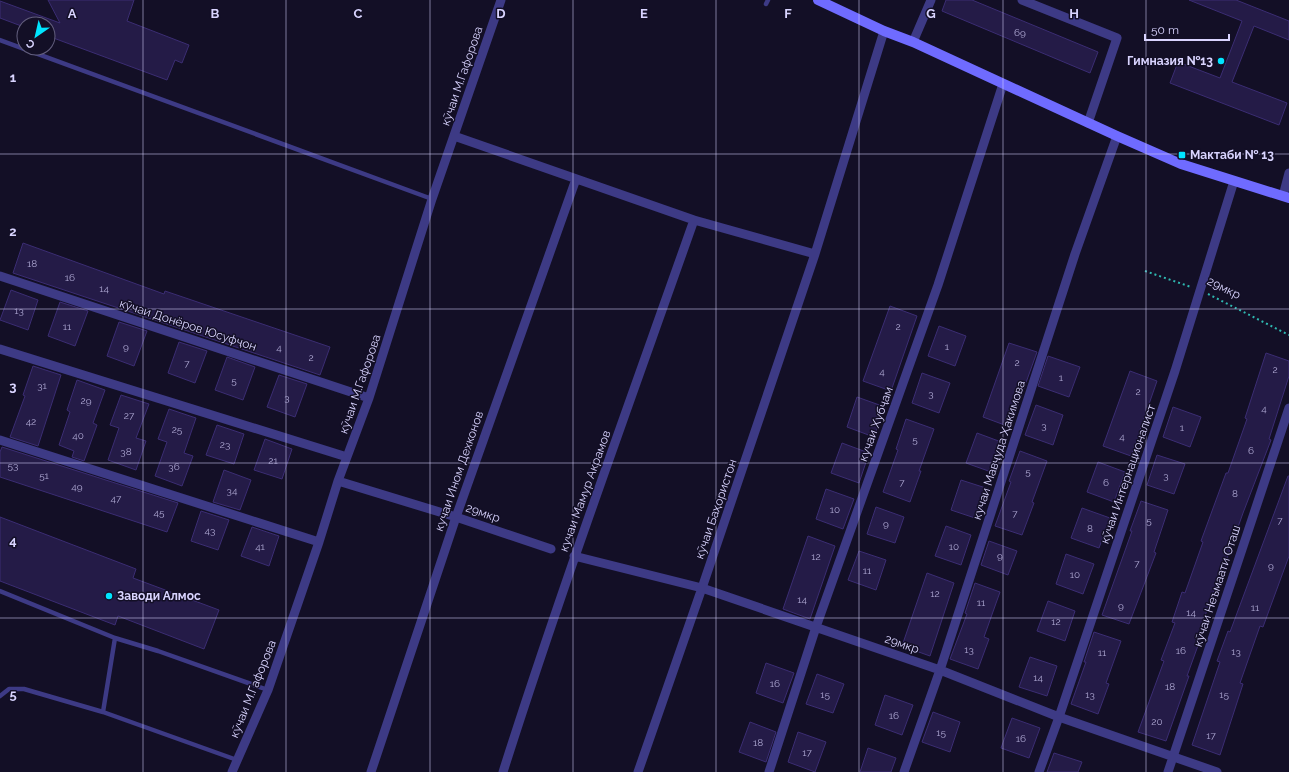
<svg xmlns="http://www.w3.org/2000/svg" width="1289" height="772" viewBox="0 0 1289 772" font-family="Raleway,sans-serif">
  <style>
    .building { fill: #241b47; stroke: #3b2d73 }
    .lines { fill: none; stroke-linecap: round; stroke-linejoin: round }
    .path { stroke: #2fb8b0; stroke-width: 2; stroke-dasharray: 2 3; stroke-linecap: butt }
    .lane { stroke: #3d3a85; stroke-width: 4.5 }
    .street { stroke: #3d3a85; stroke-width: 9 }
    .secondary { stroke: #6f6bff; stroke-width: 10 }
    .grid { fill: none; stroke: #d9d4ff; stroke-width: 1; stroke-opacity: 0.55 }
    .poi-dot { fill: #00e5ff; stroke: #130f26; stroke-width: 1.5 }
    .labels { text-anchor: middle; stroke-width: 3; stroke-linejoin: round; paint-order: stroke }
    .number-label { font-size: 10px; fill: #aca6d1 }
    .poi-label { font-size: 12px; font-weight: bold; fill: #d9d4ff; stroke: #130f26; text-anchor: start }
    .street-label { font-size: 12px; fill: #d9d4ff; stroke: #130f26 }
    .grid-label { font-size: 13px; text-anchor: middle; font-weight: bold; fill: #d9d4ff; stroke: #130f26; stroke-width: 3; stroke-linejoin: round; paint-order: stroke }
  </style>
  <rect width="100%" height="100%" fill="#130f26"/>
  <path class="building" d="M48,0H134L127,21L189,45L182,63L175,60L167,80L48,36V24H24V27L0,18V1L60,23Z
    M946,0H972L1098,52L1090,73L942,11Z
    M1189,0H1236L1289,21V40L1254,26L1232,82L1287,103L1279,125L1170,83L1178,62L1220,78L1242,21Z
    M23,243L164,294L165,291L330,347L320,375L13,273Z
    M11,290L38,300L28,330L0,320Z
    M60,302L88,311L75,346L48,336Z
    M890,306L917,316L891,391L863,381Z
    M119,322L147,331L134,366L107,356Z
    M939,326L966,336L955,366L928,356Z
    M179,342L207,351L195,383L168,373Z
    M1009,343L1037,352L1010,427L983,417Z
    M1266,353L1289,361V376L1269,439L1271,440L1243,513L1226,561H1227L1217,591L1214,590L1197,639L1200,640L1187,676H1189L1166,741L1138,732L1164,661L1161,660L1175,623L1172,622L1182,592L1185,593L1203,542L1201,541L1212,511L1226,473H1228L1247,419L1245,418Z
    M1048,356L1080,367L1069,397L1038,386Z
    M227,357L255,367L243,400L215,390Z
    M33,366L61,375L38,446L10,437L25,396L23,395Z
    M1130,371L1157,381L1131,456L1103,446Z
    M922,373L950,383L939,413L912,403Z
    M279,375L307,384L295,417L267,407Z
    M77,380L105,390L93,423L97,425L84,461L72,457L74,451L59,445L70,412L67,410Z
    M121,395L149,404L136,438L146,441L136,470L108,460L119,428L110,425Z
    M857,397L885,407L874,437L847,427Z
    M1036,405L1063,415L1053,445L1025,435Z
    M1173,407L1201,417L1190,447L1163,437Z
    M169,409L196,418L184,453L193,456L182,486L155,476L167,442L158,439Z
    M906,419L934,429L919,471H921L910,502L883,492L898,450L896,449Z
    M217,425L244,434L234,464L206,455Z
    M977,433L1004,443L994,473L966,463Z
    M265,439L292,449L282,479L254,470Z
    M842,443L869,453L859,483L831,473Z
    M2,447L178,503L167,532L0,477V452Z
    M1020,451L1047,461L1032,502L1034,503L1022,535L995,526L1011,482L1009,481Z
    M1157,455L1185,464L1174,494L1147,485Z
    M1098,462L1125,472L1114,502L1087,492Z
    M224,470L251,480L240,510L213,502Z
    M1288,476H1289V556L1263,627L1260,626L1240,683L1243,684L1220,755L1192,745L1220,662L1217,661L1228,631L1230,632Z
    M961,480L989,489L978,519L951,510Z
    M826,489L854,499L843,529L816,519Z
    M1141,501L1168,510L1154,552L1156,553L1129,624L1102,615L1132,531H1130Z
    M876,507L904,517L895,543L867,534Z
    M1082,508L1110,518L1099,548L1071,538Z
    M201,511L229,520L218,550L191,541Z
    M0,517L136,569L133,578L219,610L204,649L118,616L115,625L0,581Z
    M946,526L971,535L961,565L935,556Z
    M252,527L279,536L269,566L241,556Z
    M808,536L835,546L810,619L783,609Z
    M989,541L1017,551L1008,575L981,565Z
    M859,551L886,560L876,590L848,580Z
    M1066,554L1094,564L1083,594L1056,584Z
    M927,573L954,583L930,656L902,646Z
    M975,583L1000,592L984,637L989,639L978,669L950,659L967,614L965,613Z
    M1048,601L1075,611L1065,641L1037,631Z
    M1094,632L1121,641L1106,683L1109,684L1098,714L1071,704L1086,662H1084Z
    M1030,657L1057,666L1047,696L1019,687Z
    M766,663L794,673L783,703L756,693Z
    M817,674L844,684L833,713L806,704Z
    M885,695L913,705L902,735L875,725Z
    M933,712L960,722L950,752L922,742Z
    M1012,718L1040,728L1029,758L1001,748Z
    M750,722L776,732L766,762L739,752Z
    M798,732L826,742L815,772L788,762Z
    M868,748L896,758L891,772H860Z
    M1054,753L1082,762L1078,772H1047Z"/>
  <g class="lines">
    <path class="path" d="M1145,271L1191,287
      M1208,294L1289,335"/>
    <path class="lane" d="M766,4L768,0
      M0,40L432,199
      M0,591L115,638L158,651L268,690
      M0,696L9,689H24L103,712L237,760
      M103,712L115,638"/>
    <path class="street" d="M1022,0L1117,38L1088,123
      M913,42L931,0
      M454,136L694,220L815,254
      M1283,196L1289,173
      M0,276L369,398
      M0,349L347,457
      M0,440L319,542
      M338,481L456,517L551,549
      M574,556L702,588L940,670L1059,717L1217,772
      M232,772L268,690L319,542L338,481L369,398L432,199L501,0
      M371,772L456,517L576,179
      M503,772C562,587 629,404 694,220
      M638,772L702,588L815,254L884,31
      M769,772L816,627L938,285L1003,84
      M904,772L940,670L1075,254L1117,136
      M1039,772L1059,717L1175,371L1234,181
      M1168,772L1289,408"/>
    <path class="secondary" d="M818,0L884,31L913,42L1117,136L1181,164L1289,198"/>
  </g>
  <path class="grid" d="M143,0V772M286,0V772M430,0V772M573,0V772M716,0V772M859,0V772M1003,0V772M1146,0V772M0,154H1289M0,309H1289M0,463H1289M0,618H1289"/>
  <g class="poi-dot">
    <circle cx="1221" cy="61" r="4"/>
    <rect x="1178" y="151" width="8" height="8" rx="2"/>
    <circle cx="109" cy="596" r="4"/>
  </g>
  <g class="labels">
    <g class="number-label">
      <text x="1020" y="36">69</text>
      <text x="32" y="267">18</text>
      <text x="70" y="281">16</text>
      <text x="104" y="292">14</text>
      <text x="19" y="314">13</text>
      <text x="67" y="330">11</text>
      <text x="898" y="330">2</text>
      <text x="126" y="350">9</text>
      <text x="947" y="350">1</text>
      <text x="279" y="351">4</text>
      <text x="311" y="361">2</text>
      <text x="1017" y="366">2</text>
      <text x="187" y="367">7</text>
      <text x="1275" y="373">2</text>
      <text x="882" y="375">4</text>
      <text x="1061" y="381">1</text>
      <text x="234" y="384">5</text>
      <text x="42" y="389">31</text>
      <text x="1138" y="395">2</text>
      <text x="931" y="397">3</text>
      <text x="287" y="401">3</text>
      <text x="86" y="404">29</text>
      <text x="1264" y="412">4</text>
      <text x="129" y="419">27</text>
      <text x="31" y="425">42</text>
      <text x="1044" y="429">3</text>
      <text x="1182" y="431">1</text>
      <text x="177" y="433">25</text>
      <text x="78" y="439">40</text>
      <text x="1122" y="440">4</text>
      <text x="915" y="443">5</text>
      <text x="225" y="448">23</text>
      <text x="1251" y="454">6</text>
      <text x="126" y="455">38</text>
      <text x="273" y="464">21</text>
      <text x="13" y="469">53</text>
      <text x="174" y="470">36</text>
      <text x="1028" y="475">5</text>
      <text x="44" y="479">51</text>
      <text x="1166" y="479">3</text>
      <text x="902" y="486">7</text>
      <text x="1106" y="486">6</text>
      <text x="77" y="490">49</text>
      <text x="232" y="494">34</text>
      <text x="1235" y="497">8</text>
      <text x="116" y="502">47</text>
      <text x="835" y="513">10</text>
      <text x="159" y="516">45</text>
      <text x="1015" y="517">7</text>
      <text x="1149" y="524">5</text>
      <text x="1280" y="524">7</text>
      <text x="886" y="527">9</text>
      <text x="1090" y="532">8</text>
      <text x="210" y="534">43</text>
      <text x="260" y="550">41</text>
      <text x="954" y="550">10</text>
      <text x="1000" y="559">9</text>
      <text x="816" y="560">12</text>
      <text x="1137" y="567">7</text>
      <text x="1271" y="569">9</text>
      <text x="867" y="574">11</text>
      <text x="1075" y="578">10</text>
      <text x="935" y="597">12</text>
      <text x="802" y="603">14</text>
      <text x="981" y="606">11</text>
      <text x="1121" y="609">9</text>
      <text x="1255" y="611">11</text>
      <text x="1191" y="616">14</text>
      <text x="1056" y="625">12</text>
      <text x="969" y="653">13</text>
      <text x="1181" y="654">16</text>
      <text x="1236" y="655">13</text>
      <text x="1102" y="656">11</text>
      <text x="1038" y="681">14</text>
      <text x="775" y="687">16</text>
      <text x="1170" y="690">18</text>
      <text x="825" y="698">15</text>
      <text x="1090" y="698">13</text>
      <text x="1224" y="698">15</text>
      <text x="894" y="719">16</text>
      <text x="1157" y="725">20</text>
      <text x="941" y="736">15</text>
      <text x="1211" y="739">17</text>
      <text x="1021" y="742">16</text>
      <text x="758" y="746">18</text>
      <text x="807" y="756">17</text>
    </g>
    <g class="poi-label">
      <text x="1213" y="65" text-anchor="end">Гимназия №13</text>
      <text x="1190" y="159">Мактаби № 13</text>
      <text x="117" y="600">Заводи Алмос</text>
    </g>
    <g class="street-label">
      <text transform="translate(462 76) rotate(-71)" y="4">кӯчаи М.Гафорова</text>
      <text transform="translate(1224 288) rotate(26)" y="4">29мкр</text>
      <text transform="translate(188 325) rotate(18)" y="4">кӯчаи Донёров Юсуфҷон</text>
      <text transform="translate(360 384) rotate(-71)" y="4">кӯчаи М.Гафорова</text>
      <text transform="translate(876 424) rotate(-70)" y="4">кучаи Хубҷам</text>
      <text transform="translate(999 450) rotate(-72)" y="4">кучаи Мавҷуда Ҳакимова</text>
      <text transform="translate(459 471) rotate(-71)" y="4">кучаи Ином Дехконов</text>
      <text transform="translate(1128 474) rotate(-71)" y="4">кӯчаи Интернационалист</text>
      <text transform="translate(585 491) rotate(-70)" y="4">кучаи Мамур Акрамов</text>
      <text transform="translate(716 509) rotate(-71)" y="4">кӯчаи Баҳористон</text>
      <text transform="translate(483 513) rotate(19)" y="4">29мкр</text>
      <text transform="translate(1217 586) rotate(-72)" y="4">кӯчаи Неъмаати Оташ</text>
      <text transform="translate(902 644) rotate(19)" y="4">29мкр</text>
      <text transform="translate(253 689) rotate(-68)" y="4">кӯчаи М.Гафорова</text>
    </g>
  </g>
  <g class="grid-label">
    <text x="72" y="18">A</text>
    <text x="215" y="18">B</text>
    <text x="358" y="18">C</text>
    <text x="501" y="18">D</text>
    <text x="644" y="18">E</text>
    <text x="788" y="18">F</text>
    <text x="931" y="18">G</text>
    <text x="1074" y="18">H</text>
    <text x="13" y="82">1</text>
    <text x="13" y="236">2</text>
    <text x="13" y="391">3</text>
    <text x="13" y="545">4</text>
    <text x="13" y="699">5</text>
  </g>
  <g transform="translate(36 36) rotate(214)"><circle r="19" fill="#130f26" stroke="#625e7d"/>
  <path d="M0-3L7 15L0 10L-7 15Z" fill="#00e5ff"/>
  <text y="-6" font-size="11" font-weight="bold" text-anchor="middle" fill="#d9d4ff">С</text>
  </g>
  <path d="M1145 34v6h84v-6" fill="none" stroke="#d9d4ff" stroke-width="2"/>
  <text x="1151" y="34" font-size="12" fill="#d9d4ff" stroke="#130f26" stroke-width="3" paint-order="stroke">50 m</text>
</svg>
